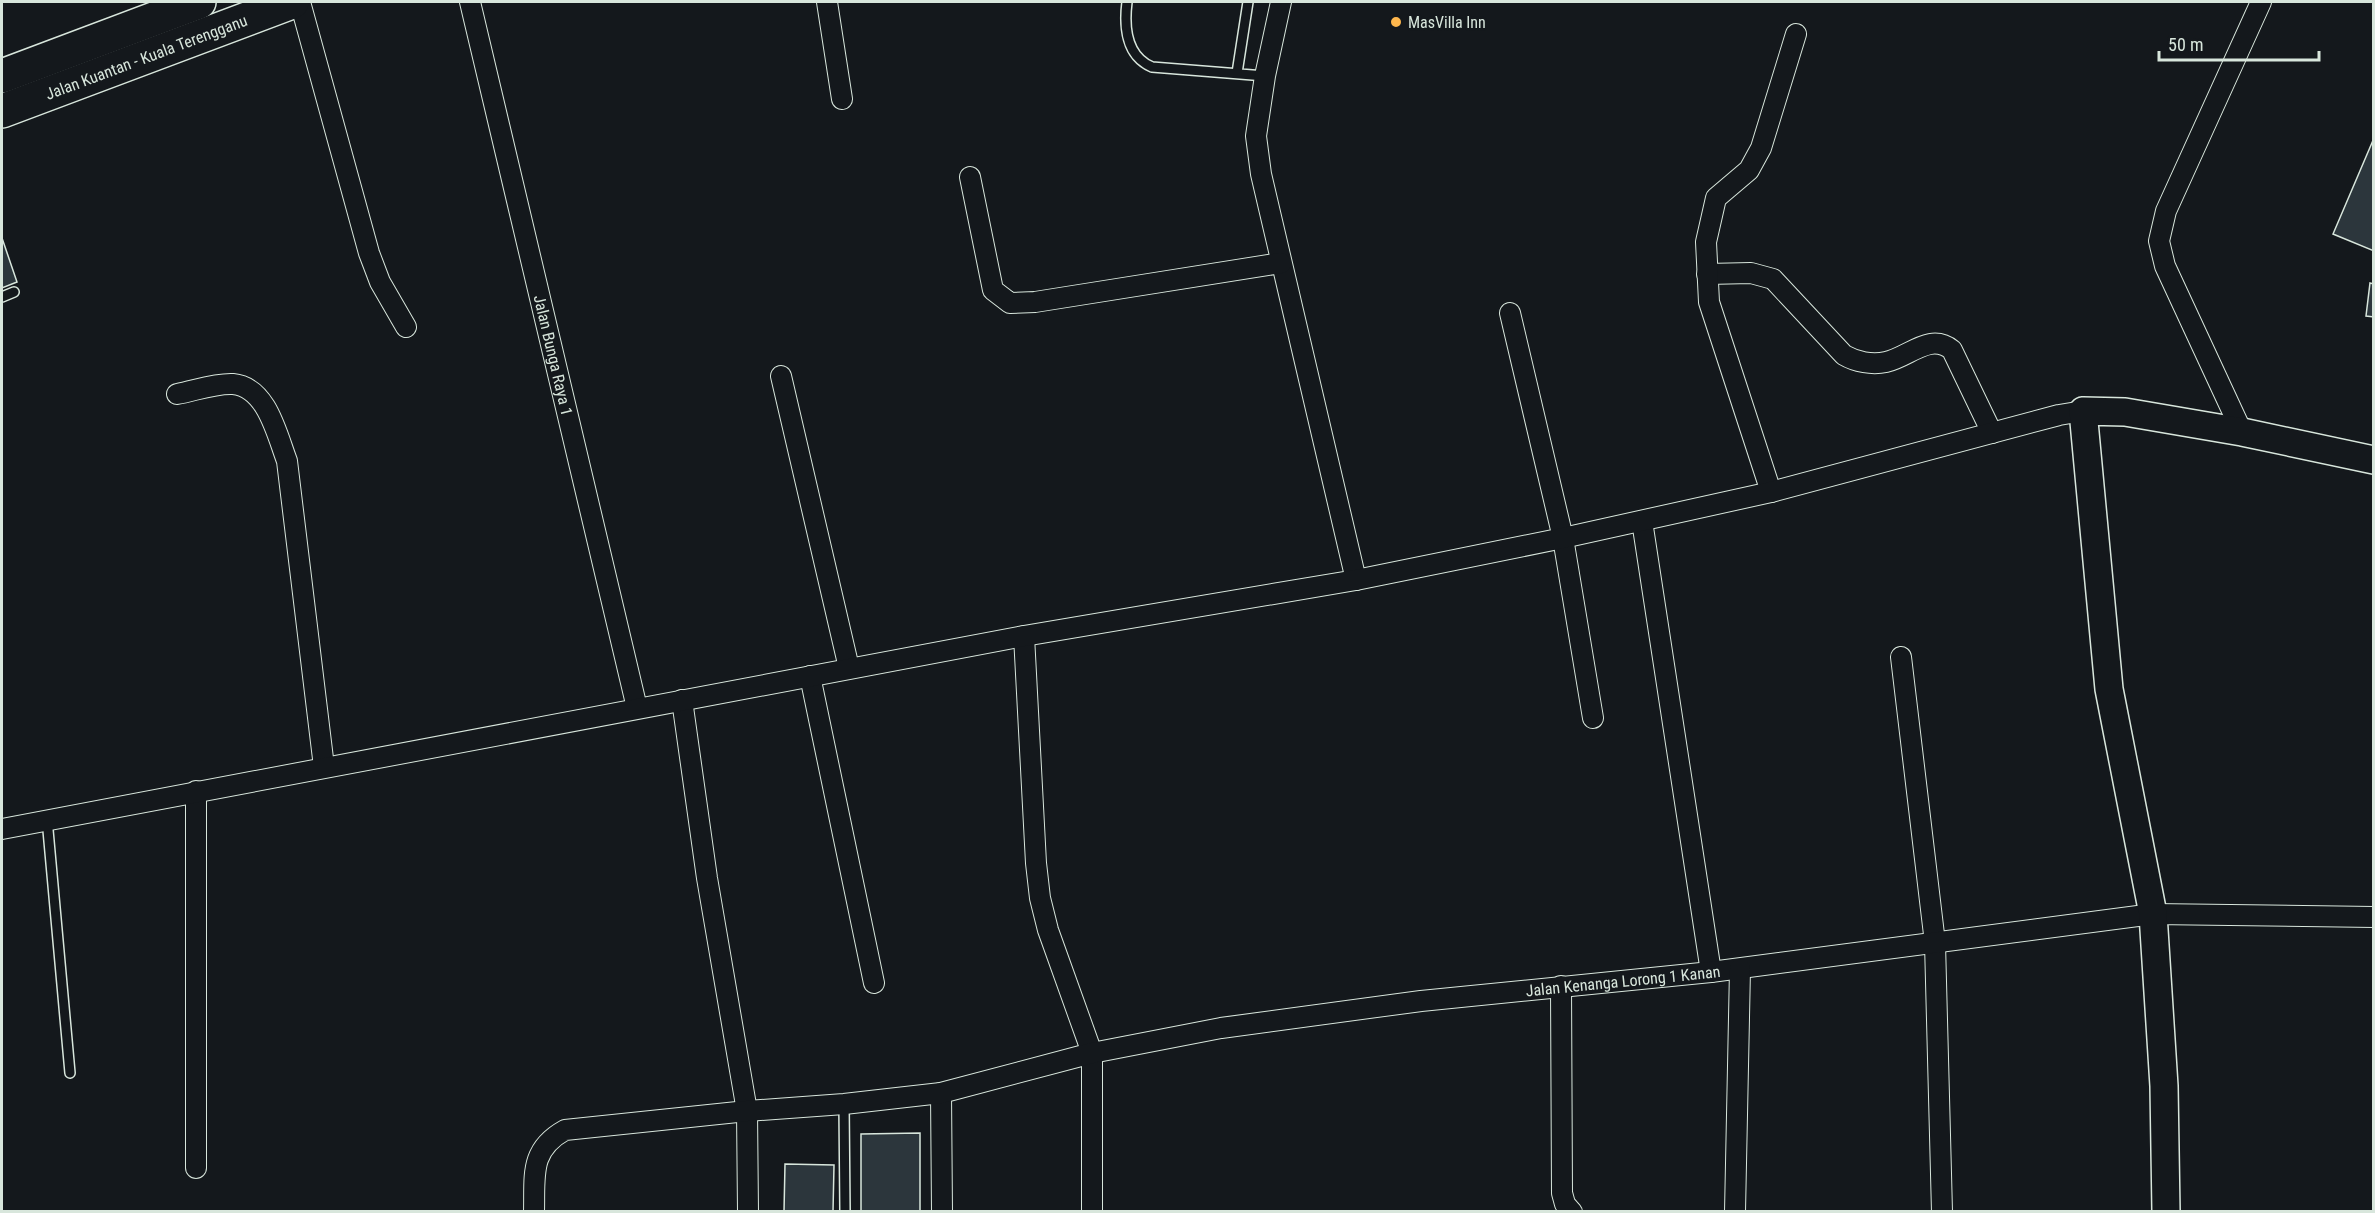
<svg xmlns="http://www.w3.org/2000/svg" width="2375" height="1213" viewBox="0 0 2375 1213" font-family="'Roboto Condensed',sans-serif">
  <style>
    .building { fill: #2c363c; stroke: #d8e6dc; stroke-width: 1.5 }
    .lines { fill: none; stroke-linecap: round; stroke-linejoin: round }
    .lane-casing { stroke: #d8e6dc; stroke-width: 12 }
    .street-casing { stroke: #d8e6dc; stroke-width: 22 }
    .secondary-casing { stroke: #d8e6dc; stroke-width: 30 }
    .highway-casing { stroke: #d8e6dc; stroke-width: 36 }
    .lane { stroke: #14181c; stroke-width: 9 }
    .street { stroke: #14181c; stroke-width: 20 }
    .secondary { stroke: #14181c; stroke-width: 27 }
    .highway { stroke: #14181c; stroke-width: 33 }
    .poi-dot { fill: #ffb74d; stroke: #14181c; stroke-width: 2 }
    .labels { text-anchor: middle; stroke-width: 4.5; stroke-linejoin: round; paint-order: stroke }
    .poi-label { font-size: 16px; fill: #d8e6dc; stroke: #14181c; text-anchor: start }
    .street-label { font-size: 16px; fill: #d8e6dc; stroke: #14181c }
  </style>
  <rect width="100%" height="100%" fill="#14181c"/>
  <path class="building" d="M2374,138V251L2333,234Z
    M2,238L17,282L2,288Z
    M2370,283L2374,284V317L2366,316Z
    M920,1133V1212H861V1134Z
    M785,1164L834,1165L833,1212H784Z"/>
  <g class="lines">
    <g class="lane-casing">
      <path id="lane" d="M1127,2C1124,26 1126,56 1152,67L1265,76
        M1237,73L1248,2
        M2,297L14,292
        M47,819L70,1073
        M844,1104L845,1212"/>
    </g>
    <g class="street-casing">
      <g id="street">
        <path d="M300,2L369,253L380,282L406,327"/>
        <path id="s1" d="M470,2L637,708"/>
        <path d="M827,2L842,99"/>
        <path d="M1281,2L1265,76L1256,136L1261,174L1356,580"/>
        <path d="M970,177L993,290L1010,303L1035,302L1281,263"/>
        <path d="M1707,274L1751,273L1773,279L1844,355C1856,362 1872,365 1886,362C1909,357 1930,332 1952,350L1992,433"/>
        <path d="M1510,313L1563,538L1593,718"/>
        <path d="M781,376L849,668"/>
        <path d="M177,394C194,391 215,383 233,384C267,387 277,435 287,461L324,767"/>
        <path d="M2242,432L2165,266L2159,241L2166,211L2261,2"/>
        <path d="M1771,492L1709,302L1706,242L1716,198L1749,170L1761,148L1796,34"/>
        <path d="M1642,521L1711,972"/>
        <path d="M1024,636L1036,863L1040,898L1048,930L1092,1053V1212"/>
        <path d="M1901,657L1935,943L1942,1212"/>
        <path d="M810,676L874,983"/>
        <path d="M682,700L707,878L747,1111L748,1212"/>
        <path d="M196,791V1168"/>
        <path d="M2,829L1024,636L1356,580L1563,538L1771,492L2059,415L2083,411"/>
        <path d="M1561,986L1562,1193L1565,1204L1572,1212"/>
        <path d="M941,1093L942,1212"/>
        <path id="s2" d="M534,1212C535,1176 529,1150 565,1130L747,1111L844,1104L941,1093L1092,1053L1221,1028L1421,1001L1711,972L2153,914L2374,917"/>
        <path d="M1735,1212L1740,969"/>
      </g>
    </g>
    <g class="secondary-casing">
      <path id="secondary" d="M2166,1212L2164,1086L2153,914L2109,689L2083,411L2125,412L2242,432L2374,460"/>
    </g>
    <g class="highway-casing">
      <g id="highway">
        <path d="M2,76L199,2"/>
        <path id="s3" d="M2,111L292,2"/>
      </g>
    </g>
    <use href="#lane" class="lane"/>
    <use href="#street" class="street"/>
    <use href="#secondary" class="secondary"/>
    <use href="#highway" class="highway"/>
  </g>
  <circle class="poi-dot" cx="1396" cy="22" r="6"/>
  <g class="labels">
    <g class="poi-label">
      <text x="1408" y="28">MasVilla Inn</text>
    </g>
    <g class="street-label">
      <text dy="6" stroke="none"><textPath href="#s3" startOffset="154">Jalan Kuantan - Kuala Terengganu</textPath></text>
      <text dy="6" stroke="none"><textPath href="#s1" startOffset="363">Jalan Bunga Raya 1</textPath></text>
      <text dy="6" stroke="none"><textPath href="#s2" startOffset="1164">Jalan Kenanga Lorong 1 Kanan</textPath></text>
    </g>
  </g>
  <rect width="2375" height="1213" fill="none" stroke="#d8e6dc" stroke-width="6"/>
  <path d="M2159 51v9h160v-9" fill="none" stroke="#d8e6dc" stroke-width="3"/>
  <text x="2168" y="51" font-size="18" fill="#d8e6dc" stroke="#14181c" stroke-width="4.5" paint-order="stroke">50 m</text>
</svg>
